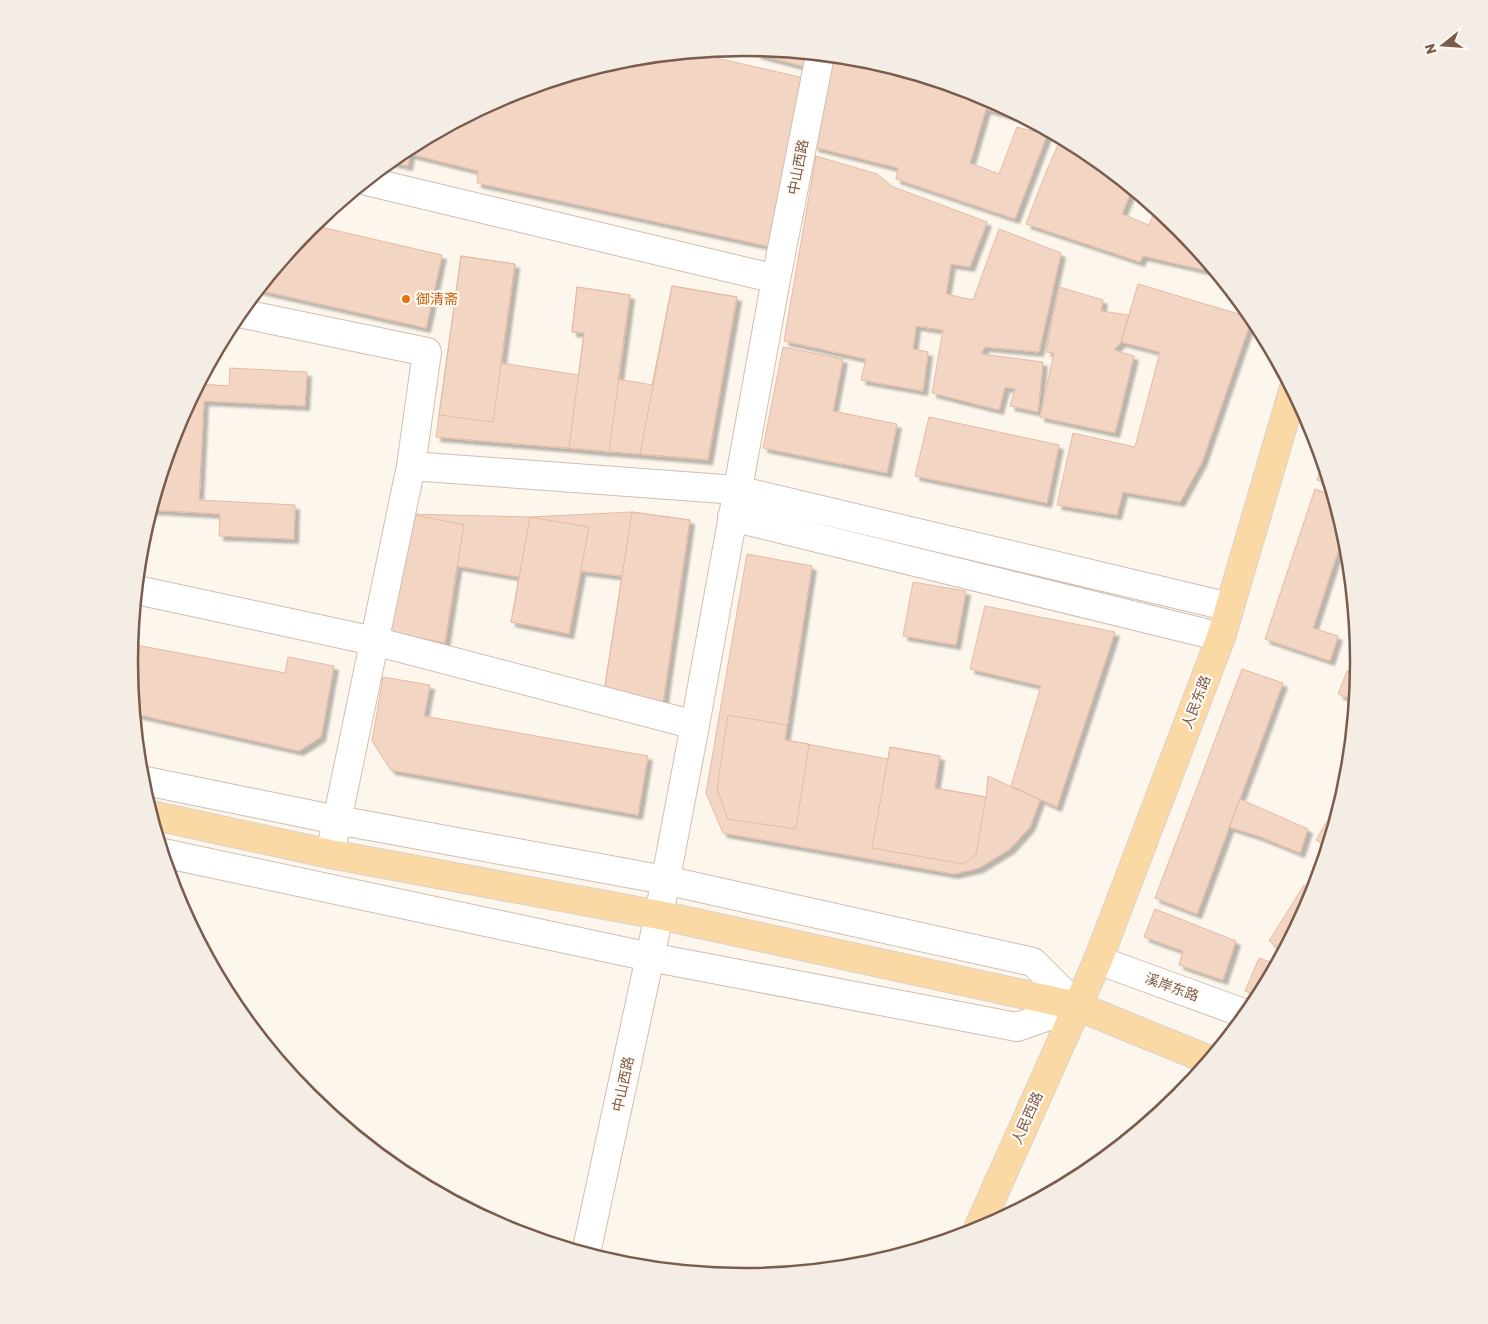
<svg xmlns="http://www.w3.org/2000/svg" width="1488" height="1324" viewBox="0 0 1488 1324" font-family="Rubik,'Noto Sans SC',sans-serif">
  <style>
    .building { fill: #f3d5c3; stroke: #e6bba3; filter: url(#shadow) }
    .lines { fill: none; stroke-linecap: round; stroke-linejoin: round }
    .minor-casing { stroke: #d1beb0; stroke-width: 30 }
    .major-casing { stroke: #dad1cd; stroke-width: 30 }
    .minor { stroke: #fff; stroke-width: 28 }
    .major { stroke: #fbd9a5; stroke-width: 28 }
    .food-dot { fill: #e8710a; stroke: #fffaf3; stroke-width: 2 }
    .labels { text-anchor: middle; stroke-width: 4.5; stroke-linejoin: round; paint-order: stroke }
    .street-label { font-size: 14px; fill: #7a5c4d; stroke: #fffaf3 }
    .food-label { font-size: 14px; fill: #c56008; stroke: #fffaf3; text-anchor: start }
    .rim { fill: none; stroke: #7a5c4d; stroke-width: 2.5 }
  </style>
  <defs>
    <filter id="shadow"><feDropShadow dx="4.5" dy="4.5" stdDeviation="1" flood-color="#0004"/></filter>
  </defs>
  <rect width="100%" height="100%" fill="#fdf6ec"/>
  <path class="building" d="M757,49L809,54L806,67L756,54Z
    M687,53L712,57L804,78L772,247L477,183L478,171L410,154L408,166L390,162L403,151L509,94L624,59Z
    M828,56L864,59L979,94L1030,121L986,109L970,163L999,174L1017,127L1047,135L1015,219L896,179L898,168L814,147Z
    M1061,138L1086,151L1132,189L1122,214L1149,225L1156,209L1179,228L1207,263L1204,270L1143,256L1140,262L1026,224L1044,177Z
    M816,156L877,174L891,186L987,222L970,267L951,264L946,294L973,300L999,229L1061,253L1039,352L985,347L981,354L1043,362L1038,412L1010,406L1015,389L1005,387L999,410L932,393L943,330L916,326L913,349L928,352L923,391L861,380L866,359L784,341Z
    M312,225L442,255L426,328L258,290Z
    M461,256L515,264L501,363L579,375L584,333L572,332L577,287L630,295L618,379L652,385L672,286L737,297L708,460L436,437Z
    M461,256L515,264L493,422L439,415Z
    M1138,284L1252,318L1202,462L1180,502L1123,492L1117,515L1057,505L1073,433L1135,447L1160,352L1121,342Z
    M672,286L737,297L708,460L640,454Z
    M577,287L630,295L609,452L569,448L584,333L572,332Z
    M1059,287L1103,300L1101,311L1129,315L1121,342L1114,350L1134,356L1115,433L1040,417L1054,353L1046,352Z
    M783,347L843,359L833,411L897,424L887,473L763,448Z
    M230,368L307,372L305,406L204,401L199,500L295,505L294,539L219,536L220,514L151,510L176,427L199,384L229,386Z
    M929,417L1059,445L1047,503L915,476Z
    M1323,463L1329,484L1317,480Z
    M1315,489L1332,495L1347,544L1341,542L1313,628L1338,636L1330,661L1265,639Z
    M632,512L690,520L663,704L604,692Z
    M632,512L690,520L663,704L604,692L622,576L581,571L569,634L511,622L519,577L457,566L445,643L388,632L410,514L530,517Z
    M410,514L464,525L445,643L388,632Z
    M530,517L589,527L569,634L511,622Z
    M747,554L812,566L785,740L888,759L890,747L940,756L935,788L986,797L988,776L1040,800L1030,827L1010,849L979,868L954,874L723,833L706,793Z
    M913,582L966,591L956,645L903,636Z
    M985,606L1115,632L1057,807L1011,786L1041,686L970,669Z
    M131,644L285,673L288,657L334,666L321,737L299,751L135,714L130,662Z
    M1242,669L1283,683L1197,914L1155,898Z
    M1347,671L1357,675L1355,701L1338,694Z
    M383,677L430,685L424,716L648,756L638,815L391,770L372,741Z
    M728,715L787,725L785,740L809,744L796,829L728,819L717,789Z
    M890,747L940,756L935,788L986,797L976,855L963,864L872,848Z
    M1343,794L1327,846L1316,840Z
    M1240,799L1308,829L1300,853L1258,836L1229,827Z
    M1304,885L1313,892L1312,897L1283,951L1269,941Z
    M1155,909L1236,941L1223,980L1179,965L1183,951L1144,937Z
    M1259,958L1276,964L1259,996L1245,991Z"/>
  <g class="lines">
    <g class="minor-casing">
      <path id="minor" d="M366,181L776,279L695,725L659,915L586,1253
        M776,279L820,55
        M239,313L427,352L411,466L737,490L1230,607
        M732,517L1221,637
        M137,590L374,641L695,725
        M141,780L337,820L665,880L1033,962L1077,1006L1017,1027L650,957L163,853
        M330,854L411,466
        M1098,960L1246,1014"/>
    </g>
    <g class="major-casing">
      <path id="major" d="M151,815L330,854L659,915L1077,1006L1209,1060
        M977,1231L1098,960L1221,637L1293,391"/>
    </g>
    <use href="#minor" class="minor"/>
    <use href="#major" class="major"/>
  </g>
  <circle class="food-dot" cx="406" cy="299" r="5"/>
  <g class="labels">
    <g class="street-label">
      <text transform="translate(798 167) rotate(-79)" y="5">中山西路</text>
      <text transform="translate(1196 702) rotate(-69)" y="5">人民东路</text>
      <text transform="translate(1172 987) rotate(20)" y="5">溪岸东路</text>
      <text transform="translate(623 1084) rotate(-78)" y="5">中山西路</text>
      <text transform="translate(1027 1118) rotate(-66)" y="5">人民西路</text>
    </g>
    <g class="food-label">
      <text x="416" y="304">御清斋</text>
    </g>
  </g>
  <path d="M0 0H1488V1324H0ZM138 662a606 606 0 1 1 1212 0a606 606 0 1 1-1212 0Z" fill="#f4ede6" fill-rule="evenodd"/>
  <path class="rim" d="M138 662a606 606 0 1 1 1212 0a606 606 0 1 1-1212 0Z"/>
  <g transform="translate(1443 45) rotate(253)" stroke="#fffaf3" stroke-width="4" paint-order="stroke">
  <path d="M0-4L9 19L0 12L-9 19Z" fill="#7a5c4d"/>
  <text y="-8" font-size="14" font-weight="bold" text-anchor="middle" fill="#7a5c4d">N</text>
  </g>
</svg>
